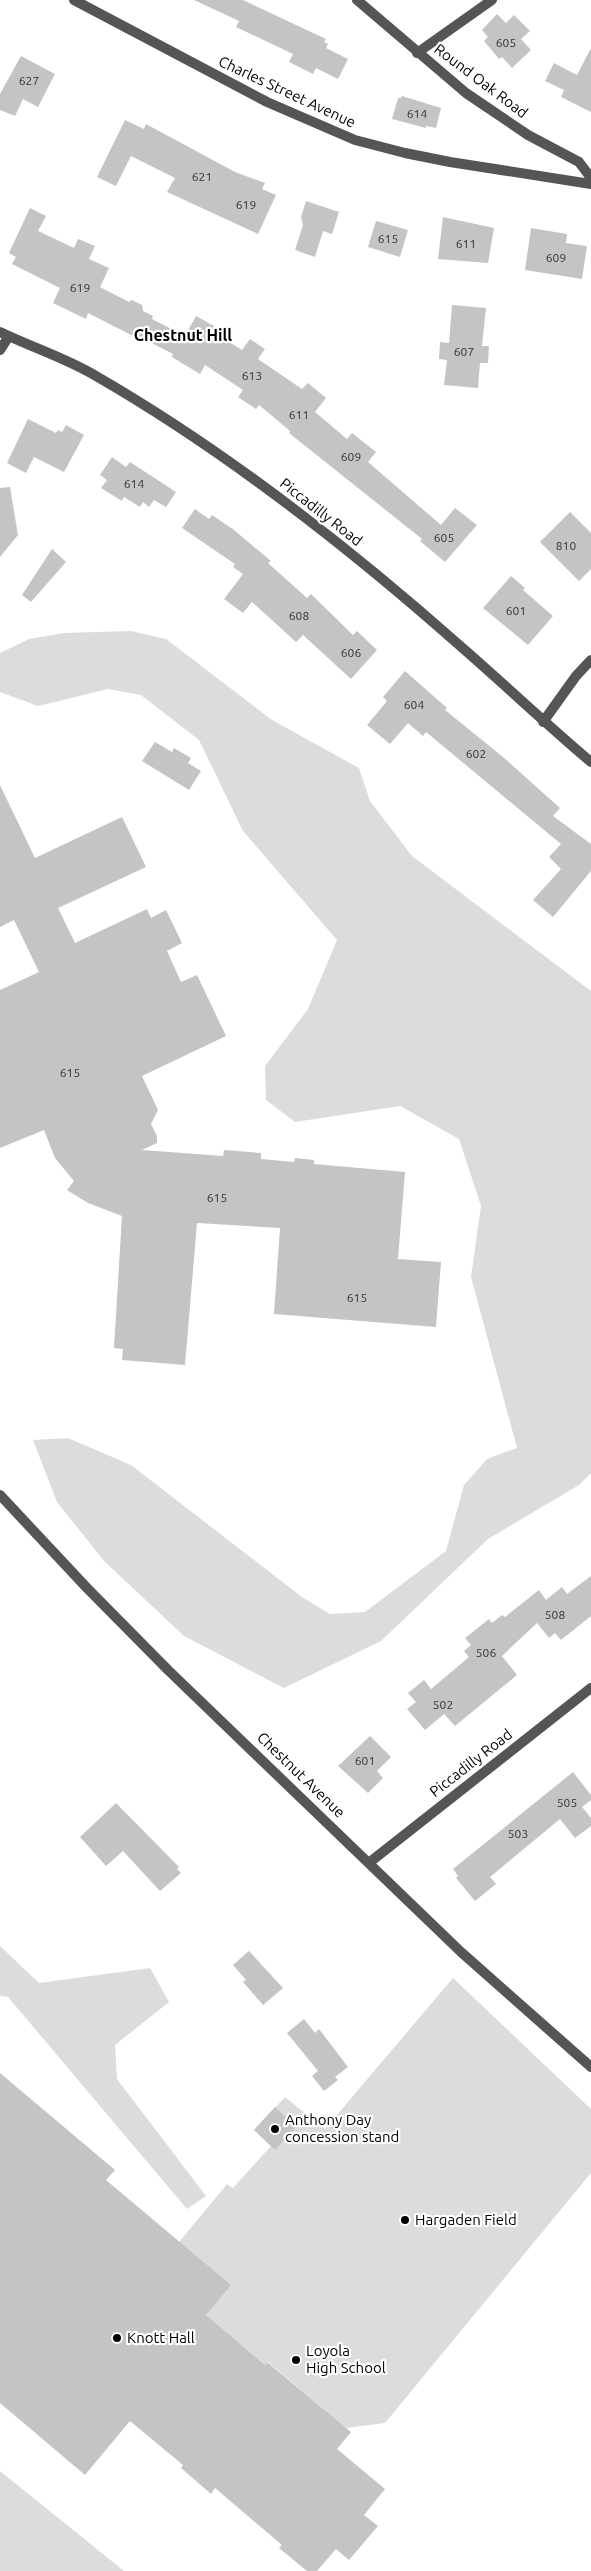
<svg xmlns="http://www.w3.org/2000/svg" width="591" height="2571" viewBox="0 0 591 2571" font-family="Ubuntu,sans-serif">
  <style>
    .green { fill: #dcdcdc }
    .building { fill: #c4c4c4 }
    .lines { fill: none; stroke-linecap: round; stroke-linejoin: round }
    .minor { stroke: #555; stroke-width: 10 }
    .poi-dot { fill: #000; stroke: #fff; stroke-width: 2 }
    .labels { text-anchor: middle; stroke-width: 4.5; stroke-linejoin: round; paint-order: stroke }
    .number-label { font-size: 12px; fill: #313131 }
    .street-label { font-size: 15px; fill: #000; stroke: #fff }
    .poi-label { font-size: 15px; fill: #000; stroke: #fff; text-anchor: start }
    .neighbourhood-label { font-size: 16px; font-weight: bold; fill: #000; stroke: #fff }
  </style>
  <rect width="100%" height="100%" fill="#fff"/>
  <path class="green" d="M131,631L166,639L272,720L359,768L370,801L412,856L591,991V1473L579,1485L488,1539L381,1641L284,1688L184,1636L104,1561L57,1502L33,1440L68,1438L131,1465L302,1597L330,1614L365,1612L446,1551L464,1485L487,1459L517,1448L471,1277L481,1206L459,1139L400,1106L295,1122L266,1100L265,1066L308,1009L337,940L243,831L199,740L141,695L108,689L38,706L0,692V653L29,639L64,633Z
    M0,1946L39,1983L150,1968L169,2002L115,2045L117,2079L206,2196L187,2209L8,1997L0,1996Z
    M453,1978L591,2109V2173L385,2423L346,2428L268,2362L265,2365L206,2315L179,2242L227,2184L233,2188L271,2146L254,2130L285,2097L325,2129Z
    M0,2471L124,2571H0Z"/>
  <path class="building" d="M194,0H243L326,39L324,42L328,44L326,48L348,59L338,79L316,68L313,74L289,62L293,54L236,27L239,21Z
    M497,14L506,23L514,15L530,31L521,39L531,50L512,68L502,57L499,59L484,41L488,37L482,30Z
    M591,48V112L561,97L564,90L545,81L554,63L577,75Z
    M21,56L55,74L38,107L23,99L15,116L0,110V94Z
    M402,96L441,108L436,128L426,126V128L392,119L398,98H401Z
    M125,120L144,129L146,124L235,172L265,183L262,189L276,195L258,234L167,192L175,178L131,156L116,186L97,177Z
    M306,201L339,212L332,234L323,231L315,257L295,250L303,225L301,217Z
    M30,208L46,216L38,231L74,248L78,239L95,246L89,259L109,268L100,287L129,302L132,300L142,305L143,311L153,316L152,319L185,336L196,316L214,326L211,331L242,350L250,339L265,349L258,359L302,389L308,383L326,398L315,412L347,439L352,433L376,452L368,462L441,525L455,508L477,525L445,562L420,541L422,539L289,433L290,431L259,405L256,409L238,397L243,390L205,365L200,374L172,357L173,354L142,338L141,340L88,313L86,319L53,303L60,288L12,264L16,257L9,253Z
    M443,217L494,228L488,263L438,259Z
    M376,221L408,230L400,257L368,247Z
    M531,228L567,234L566,243L587,246L582,279L525,270Z
    M452,305L486,308L482,346H489L488,363H480L478,388L444,385L447,360L439,359L440,342L449,343Z
    M28,419L56,433L58,430L62,432L66,425L84,435L64,472L34,457L26,473L7,463Z
    M112,457L126,467L130,462L176,492L166,507L154,500L149,507L143,502L140,507L124,497L122,501L101,488L107,480L100,475Z
    M10,487L18,535L0,557V488Z
    M195,509L209,519L212,515L234,530L271,561L268,563L307,598L311,594L353,635L357,631L377,650L351,679L303,635L296,642L252,602L243,613L224,599L243,574L233,567L235,564L182,528Z
    M570,512L591,533V569L579,581L540,542Z
    M52,549L66,562L31,602L22,595Z
    M511,576L525,588L523,590L553,616L528,645L483,608Z
    M405,671L447,708L445,710L503,757L560,808L553,816L591,844V871L553,917L533,900L561,869L549,857L561,844L426,732L423,736L408,723L390,744L367,725L387,701L383,697Z
    M155,742L172,752L174,748L191,758L188,763L201,771L189,790L142,761Z
    M0,785L35,858L122,817L146,867L58,908L75,943L147,909L151,918L166,910L182,943L167,951L181,982L197,975L226,1036L142,1076L158,1110L151,1124L157,1136V1143L142,1150L223,1156L224,1150L261,1153V1159L294,1162L295,1158L314,1160V1164L405,1172L398,1259L441,1262L436,1327L274,1314L280,1228L197,1223L185,1365L122,1360L123,1349L114,1348L122,1216L88,1203L67,1190L74,1181L55,1158L44,1130L0,1148V990L39,972L14,920L0,927Z
    M591,1576V1616L561,1640L555,1633L549,1638L537,1623L502,1656L517,1675L455,1726L444,1714L425,1730L407,1709L416,1702L408,1693L424,1680L431,1689L469,1657L464,1651L471,1645L465,1638L489,1619L492,1623L502,1615L505,1617L539,1590L546,1600L562,1587L567,1594Z
    M370,1736L391,1757L377,1771L383,1778L368,1793L338,1766Z
    M573,1772L591,1795V1800L582,1807L591,1818V1826L575,1838L560,1819L490,1877L496,1884L475,1901L456,1878L458,1876L453,1869Z
    M116,1803L179,1867L177,1869L181,1873L160,1891L123,1851L106,1866L80,1837Z
    M249,1951L283,1988L263,2005L243,1982L246,1980L233,1965Z
    M304,2019L315,2033L319,2029L348,2067L335,2077L338,2080L324,2091L312,2076L318,2071L287,2033Z
    M0,2073L115,2170L106,2180L231,2285L206,2315L265,2365L267,2362L351,2432L337,2449L385,2489L364,2515L378,2526L349,2560L336,2549L317,2571H307L279,2548L282,2545L215,2488L211,2494L181,2468L183,2465L130,2421L85,2475L0,2403Z
    M275,2107L296,2127L275,2150L254,2130Z"/>
  <g class="lines">
    <path class="minor" d="M74,0L267,102L355,140L405,153L450,162L591,184
      M357,0L466,93L528,135L579,162L591,178
      M417,53L492,0
      M0,332C31,347 66,358 96,376C226,451 346,545 458,644C503,683 546,724 591,762
      M0,350L9,336
      M543,722L576,676L591,660
      M0,1495L87,1588L168,1670L461,1952L591,2067
      M370,1862L591,1688"/>
  </g>
  <g class="poi-dot">
    <circle cx="275" cy="2129" r="5"/>
    <circle cx="405" cy="2220" r="5"/>
    <circle cx="117" cy="2338" r="5"/>
    <circle cx="296" cy="2360" r="5"/>
  </g>
  <g class="labels">
    <g class="number-label">
      <text x="506" y="47">605</text>
      <text x="29" y="85">627</text>
      <text x="417" y="118">614</text>
      <text x="202" y="181">621</text>
      <text x="246" y="209">619</text>
      <text x="388" y="243">615</text>
      <text x="466" y="248">611</text>
      <text x="556" y="262">609</text>
      <text x="80" y="292">619</text>
      <text x="464" y="356">607</text>
      <text x="252" y="380">613</text>
      <text x="299" y="419">611</text>
      <text x="351" y="461">609</text>
      <text x="134" y="488">614</text>
      <text x="444" y="542">605</text>
      <text x="566" y="550">810</text>
      <text x="516" y="615">601</text>
      <text x="299" y="620">608</text>
      <text x="351" y="657">606</text>
      <text x="414" y="709">604</text>
      <text x="476" y="758">602</text>
      <text x="70" y="1077">615</text>
      <text x="217" y="1202">615</text>
      <text x="357" y="1302">615</text>
      <text x="555" y="1619">508</text>
      <text x="486" y="1657">506</text>
      <text x="443" y="1709">502</text>
      <text x="365" y="1765">601</text>
      <text x="567" y="1807">505</text>
      <text x="518" y="1838">503</text>
    </g>
    <g class="street-label">
      <text transform="translate(481 81) rotate(37)" y="5">Round Oak Road</text>
      <text transform="translate(287 92) rotate(25)" y="5">Charles Street Avenue</text>
      <text transform="translate(321 512) rotate(38)" y="5">Piccadilly Road</text>
      <text transform="translate(471 1763) rotate(-38)" y="5">Piccadilly Road</text>
      <text transform="translate(301 1775) rotate(44)" y="5">Chestnut Avenue</text>
    </g>
    <g class="poi-label">
      <text x="285" y="2125">Anthony Day<tspan x="285" dy="17">concession stand</tspan></text>
      <text x="415" y="2225">Hargaden Field</text>
      <text x="127" y="2343">Knott Hall</text>
      <text x="306" y="2356">Loyola<tspan x="306" dy="17">High School</tspan></text>
    </g>
    <g class="neighbourhood-label">
      <text x="183" y="341">Chestnut Hill</text>
    </g>
  </g>
</svg>
